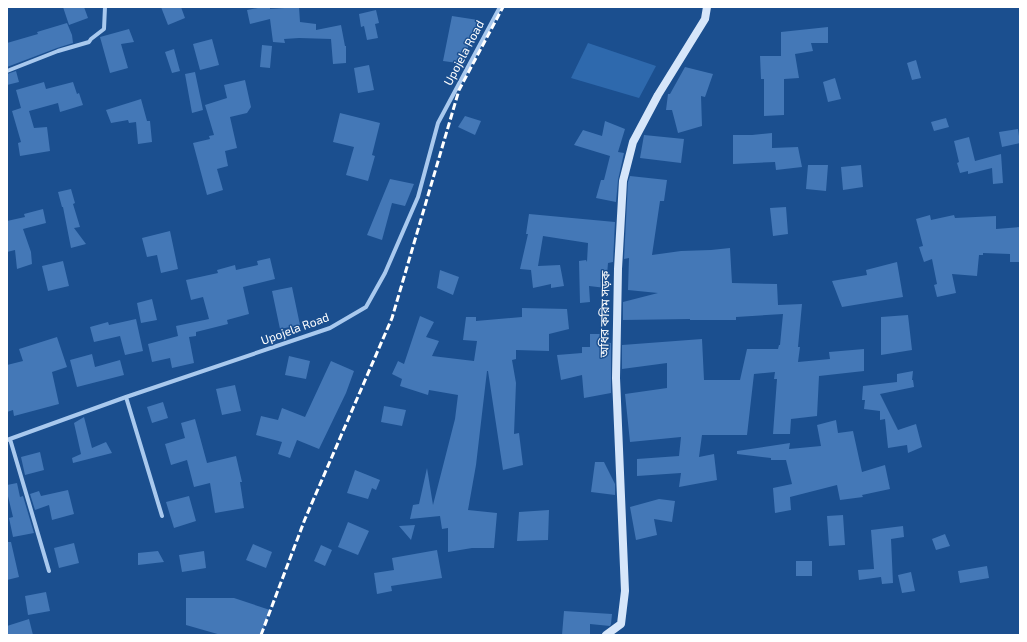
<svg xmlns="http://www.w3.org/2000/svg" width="1027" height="642" viewBox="0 0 1027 642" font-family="'Exo 2','Noto Sans Bengali',sans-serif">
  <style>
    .green { fill: #2e69ad }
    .building { fill: #4478b7 }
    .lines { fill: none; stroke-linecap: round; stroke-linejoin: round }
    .minor { stroke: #a9c9ee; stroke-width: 4 }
    .secondary { stroke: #d6e6fa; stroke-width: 8 }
    .rail { stroke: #fff; stroke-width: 3; stroke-dasharray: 7 3; stroke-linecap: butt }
    .labels { text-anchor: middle; stroke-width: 3; stroke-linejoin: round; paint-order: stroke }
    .street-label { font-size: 12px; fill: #fff; stroke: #1b4f8f }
  </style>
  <rect width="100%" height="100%" fill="#1b4f8f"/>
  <path class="green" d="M588,43L656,66L639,98L571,78Z"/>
  <path class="building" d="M63,7H84L88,18L69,25Z
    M161,7H181L185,18L168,25Z
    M263,7H270V9L299,7L300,22L316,24V30L341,25L345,46H346V63L333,64L331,39L299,38L284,39L285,43L273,42L270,19L250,24L247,10Z
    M376,10L379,23L375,24L378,38L367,40L364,26L361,27L359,14Z
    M452,16L478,20L475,38L470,37L465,64L443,61Z
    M67,23L72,35L73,43L57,48L7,67V43L38,34L37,32Z
    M828,27V43H811L813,51L795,54L799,78L784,79V115L764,116V79H761L760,56H781V32Z
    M129,29L134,42L121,44L128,68L110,73L100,37Z
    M212,39L219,65L200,70L193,44Z
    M262,45L272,46L270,68L260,67Z
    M174,49L180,71L172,73L165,52Z
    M916,60L921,78L912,80L907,63Z
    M369,65L374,90L358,93L354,68Z
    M685,67L713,74L705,97L701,96L702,126L678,133L672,110H666L668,94H670Z
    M16,71L19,82L7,85V74Z
    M195,72L203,110L192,113L185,74Z
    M835,78L841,99L828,102L823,82Z
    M245,80L251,107L247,113L230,117L237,148L225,151L228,166L217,169L223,190L207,195L193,143L210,139L209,136L214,135L205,105L227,98L224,85Z
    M44,82L46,89L73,82L77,94L79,93L83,105L60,112L58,103L29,111L34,128L47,127L50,151L20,156L18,143L21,142L12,111L21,108L16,90Z
    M141,99L147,121H150L152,142L138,144L136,122L129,123L128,120L111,123L106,110Z
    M340,113L380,123L372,155L375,156L368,181L346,175L354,147L333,142Z
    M465,116L481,121L475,135L458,127Z
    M946,118L949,127L934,131L931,122Z
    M605,121L625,129L618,152L624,153L618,180L616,202L596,198L601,180H604L610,156L574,145L583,130L602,136Z
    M1018,129L1020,143L1002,147L999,132Z
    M772,133V148L798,147L802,167L776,170L775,162L733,164V135H752Z
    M644,135L684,139L681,163L640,158Z
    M969,137L975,161L1001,154L1003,183L993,184L992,168L968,174V171L960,173L957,163L959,162L954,141Z
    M808,165H828L826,191L806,189Z
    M861,165L863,187L843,190L841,167Z
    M630,176L667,180L664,201H660L652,255L681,251L711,250L730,248L732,283L777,284L778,305L802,304L798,347H800L798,362L830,359L829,352L864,349V371L819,376L817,416L791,419L790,434H773L777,379H774L775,372L754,374L747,435H702L699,457L714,454L717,480L679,487L681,473L637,476V459L679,456L681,437L630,442L625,394L667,388V363L622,369V345L702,339L704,380H740L747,349H778L779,345H780L783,314L736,317V320H690V319L623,320V302L658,293L628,290L629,258L624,259L628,182Z
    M390,179L414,184L405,206L392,203L382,240L367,235Z
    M71,189L75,203L73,204L80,227L74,228L86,244L71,248L63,207H62L58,192Z
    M786,207L788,234L773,236L770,208Z
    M43,209L46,223L23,229L31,252L32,264L17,269L15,250L7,252V221L25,217L24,214Z
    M529,214L615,222L613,262L608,263L606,288L589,286L590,302L580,303L579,261L586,260L587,262L588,243L543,236L538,266L560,265L564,286L551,288V284L533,288L531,270L520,269L528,234H526Z
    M930,215L931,220L954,215L955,218L996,216V229L1020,227V262H1010V254L983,253V255H979L977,276L952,274L956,293L937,297L934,285L937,284L932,259L924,262L919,247L923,246L916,219Z
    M170,231L178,269L161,273L157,255L147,257L142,238Z
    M270,258L275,279L243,287L249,314L227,320L228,324L196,332V336L189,337L194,363L172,368L170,358L152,362L148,344L178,336L176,326L209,319L203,297L191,300L186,280L218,273L217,270L235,265L236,270L258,265L257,261Z
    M63,261L69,286L48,291L42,266Z
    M897,262L903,297L842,307L832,281L867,275L866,270Z
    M440,270L459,277L453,295L437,288Z
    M292,287L300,325L280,329L272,291Z
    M152,299L157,320L141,323L137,303Z
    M522,308L567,309L569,329L549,334V351L516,350V359L512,360L516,383L514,434L519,433L523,465L503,470L488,371H487L476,465L468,510L497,513L494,548H472L448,552V528L442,529L440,516L410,519L413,505L419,504L427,468L433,505L455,419L458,395L429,390L428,395L400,386L402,379L392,374L398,361L404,364L420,316L434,322L426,337L439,341L432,356L474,361L477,341L463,340L466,317H476V321L522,317Z
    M908,315L912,350L881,355V317Z
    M136,319L143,351L125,355L120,336L94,342L90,327L108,322L109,325Z
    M590,334H603L602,342L611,343V393L584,398L582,375L561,380L557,355L582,353V347H590Z
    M57,337L67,367L52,372L59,404L14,416L13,410L7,412V365L23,361L19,349Z
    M92,354L95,367L120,360L124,375L77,387L70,360Z
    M289,356L310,361L306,379L285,375Z
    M331,361L354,371L346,393L319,449L297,440L290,458L278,454L282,442L256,435L261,416L278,420L282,408L305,417Z
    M913,371L912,380H913L914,387L880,394L898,430L916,424L922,447L908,453L907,445L888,448L885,419L880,420V411L864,409L865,400H862L863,386L897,382V374Z
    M235,385L241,411L222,415L216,389Z
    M163,402L168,418L152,423L147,407Z
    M384,406L406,410L402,426L381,422Z
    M84,417L92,448L106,442L112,453L73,463L72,458L81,454L74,423Z
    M195,419L207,463L236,456L242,482H240L244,508L215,513L210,483L194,487L187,460L171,465L165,444L185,438L181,423Z
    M836,420L838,433L853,431L862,472L885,465L890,489L862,495L863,497L840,500L837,485L790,497L791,510L775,513L773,488L792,484L786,460H771V458L737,454V451L790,443L789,449L821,446L817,425Z
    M40,452L44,470L25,475L21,457Z
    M595,462H604L615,484V495L591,492Z
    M355,470L380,480L376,490L372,488L368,499L347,493Z
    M17,483L20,497L23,496L34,533L13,537L9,518L13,517L7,492V485Z
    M68,490L74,514L52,520L49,505L35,510L30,494L39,491L41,496Z
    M189,496L196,521L174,528L166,502Z
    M659,499L675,501L672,522L654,519L657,535L636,540L630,507Z
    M549,510L548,540L517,541L519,512Z
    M843,515L845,545L829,546L827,516Z
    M348,522L369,531L358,555L338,547Z
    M415,525L411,540L399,526Z
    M903,526L904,537L891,539L893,583L882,584L881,577L859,580L858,570L874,569L871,530Z
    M945,534L950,546L936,550L932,539Z
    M7,542H11L19,577L7,580Z
    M74,543L79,563L59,568L54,548Z
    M253,544L272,552L266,568L246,560Z
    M321,545L332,550L325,566L314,561Z
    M437,550L442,578L391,586L392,591L377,594L374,573L394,570L392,558Z
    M158,551L164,562L138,565V553Z
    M204,551L206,568L182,572L179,555Z
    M796,561H812V576H796Z
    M987,566L989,578L960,583L958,571Z
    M911,572L915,591L902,593L898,575Z
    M46,592L50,611L28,615L25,596Z
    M186,598H234L270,610L261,635H221L186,625Z
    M564,611L612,614L611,624L610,626L590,624V635H562Z
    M29,619L33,635H7V626Z"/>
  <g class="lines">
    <path class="minor" d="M7,71L58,51L89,42L91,39L104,29L105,7
      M126,397L162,516
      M10,439L49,571
      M7,440L126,397L330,328L366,307L385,273L418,197L438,123L500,7"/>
    <path class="secondary" d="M606,635L621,624L625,591L616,378L618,269L623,181L633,142L658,95L705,19L707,7"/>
    <path class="rail" d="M261,635L305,519L392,318L459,90L503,7"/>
  </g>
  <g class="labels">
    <g class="street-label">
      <text transform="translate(464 53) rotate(-62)" y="4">Upojela Road</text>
      <text transform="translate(605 314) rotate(-89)" y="4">অধির করিম সড়ক</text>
      <text transform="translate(295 329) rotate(-20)" y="4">Upojela Road</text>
    </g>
  </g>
  <rect width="1027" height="642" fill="none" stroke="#ffffff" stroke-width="16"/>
</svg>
